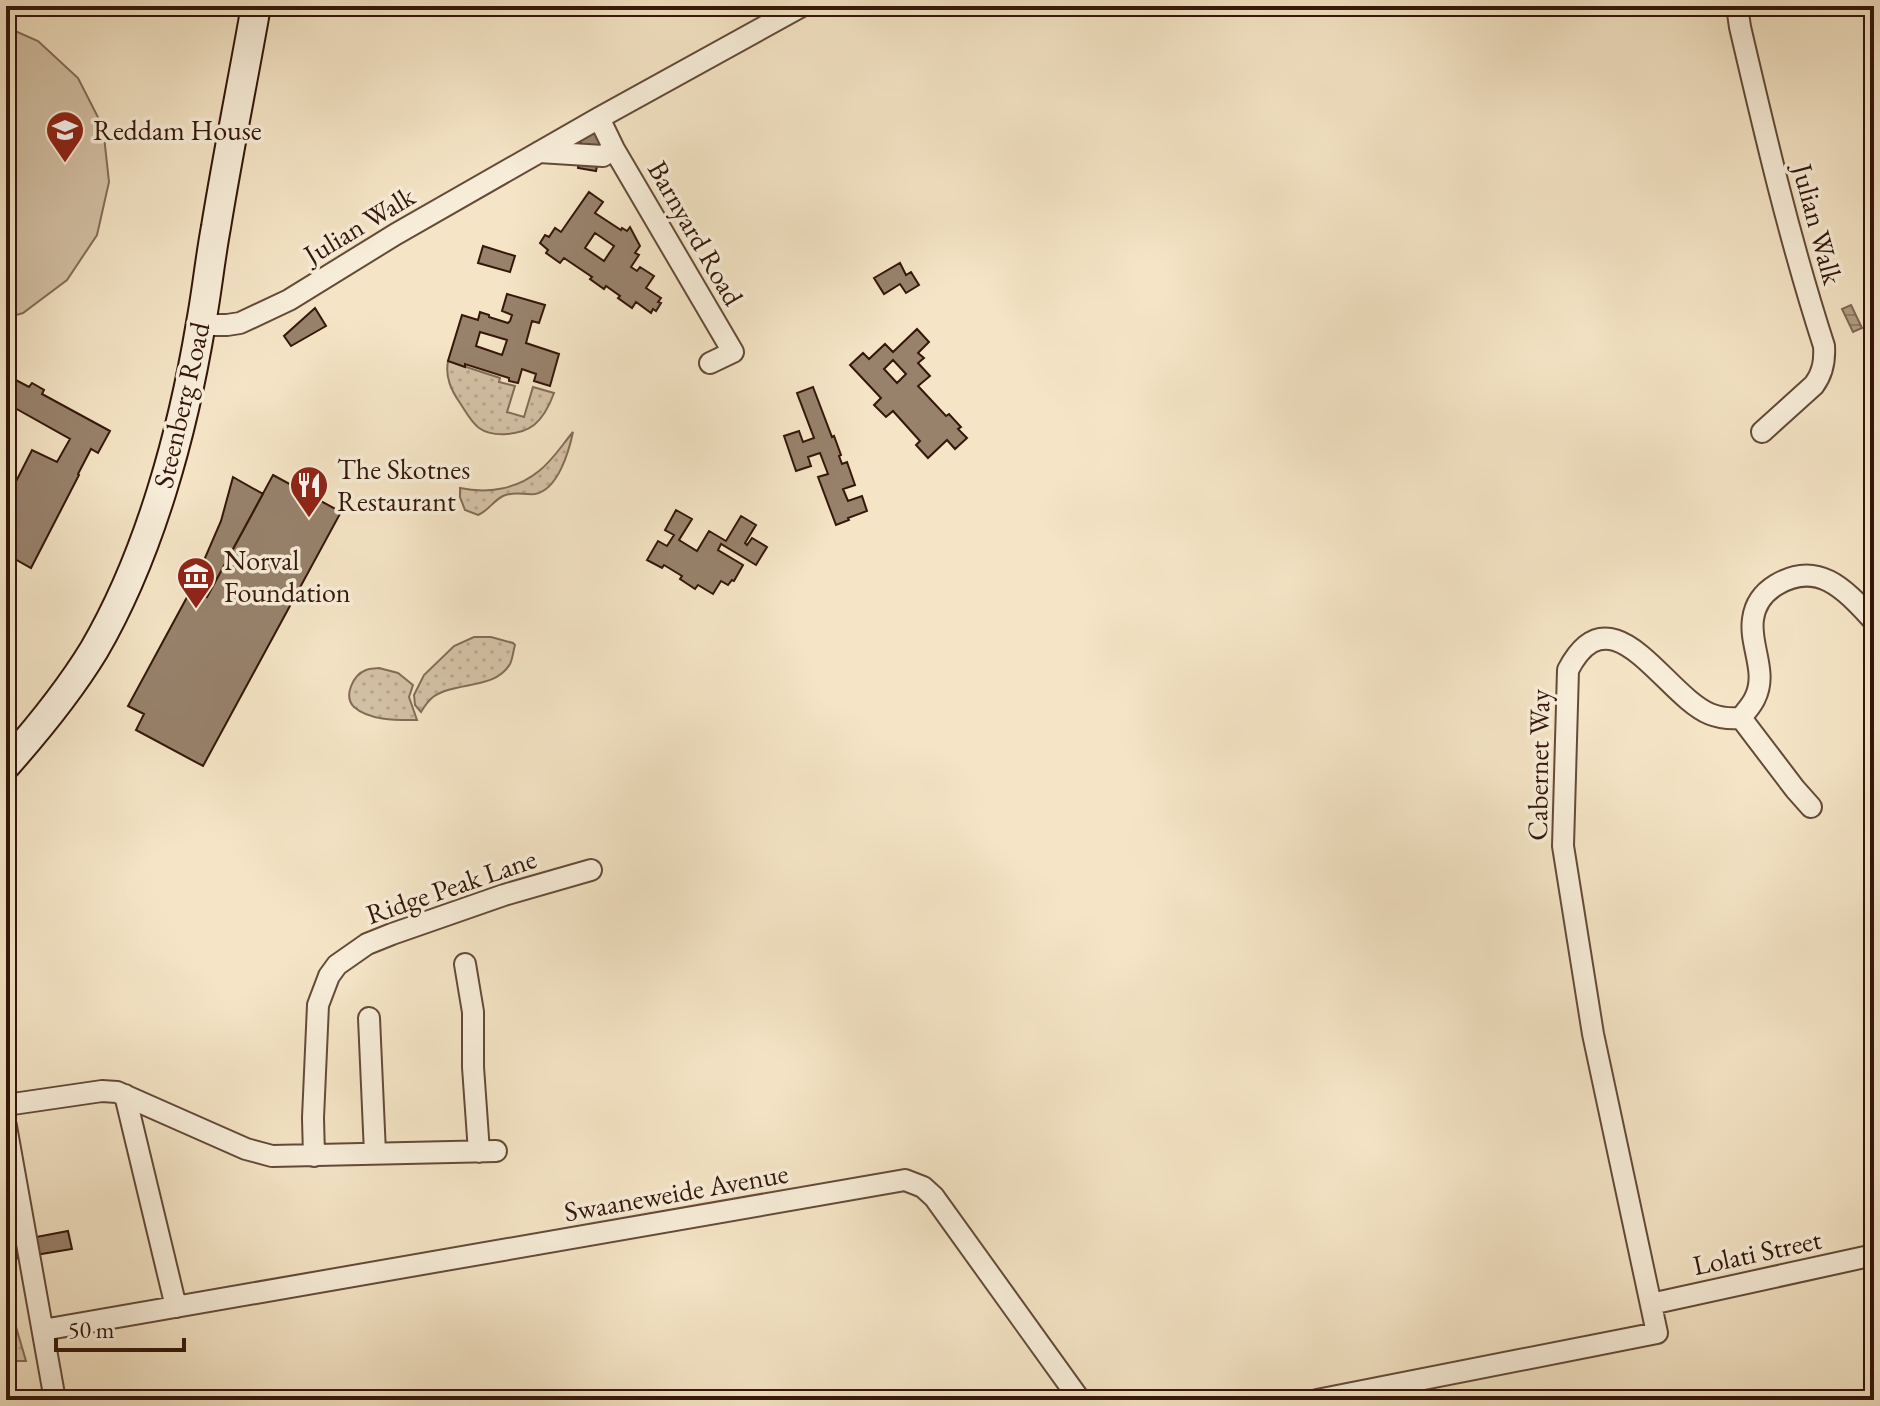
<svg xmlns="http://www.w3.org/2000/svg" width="1880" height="1406" viewBox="0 0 1880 1406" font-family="'EB Garamond',serif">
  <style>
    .grass { fill: url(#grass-dots); stroke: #846c58; stroke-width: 2 }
    .pitch { fill: #d4c2a6; stroke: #846c58; stroke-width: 2 }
    .water { fill: url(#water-rules); stroke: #806854; stroke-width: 2 }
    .building { fill: #98826c; stroke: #34160a; stroke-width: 2; fill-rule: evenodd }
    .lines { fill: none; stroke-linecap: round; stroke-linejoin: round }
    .minor-casing { stroke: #644a39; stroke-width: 24 }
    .secondary-casing { stroke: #34160a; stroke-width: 32 }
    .minor { stroke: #f8eeda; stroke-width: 20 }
    .secondary { stroke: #f8eeda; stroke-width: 28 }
    .labels { text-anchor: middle; stroke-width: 7; stroke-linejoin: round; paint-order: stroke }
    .poi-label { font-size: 28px; fill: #34160a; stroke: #f8eeda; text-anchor: start }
    .street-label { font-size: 28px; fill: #34160a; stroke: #f8eeda }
  </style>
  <defs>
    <pattern id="grass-dots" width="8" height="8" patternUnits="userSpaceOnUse" patternTransform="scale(2)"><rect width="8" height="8" fill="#d4c2a6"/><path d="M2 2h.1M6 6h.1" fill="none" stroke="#b7a68e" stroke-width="1.8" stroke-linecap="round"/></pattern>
    <pattern id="water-rules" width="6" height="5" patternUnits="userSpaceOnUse" patternTransform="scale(2)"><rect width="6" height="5" fill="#b39f86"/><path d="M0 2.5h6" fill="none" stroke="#92816c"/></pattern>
  </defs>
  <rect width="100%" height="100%" fill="#f5e5c6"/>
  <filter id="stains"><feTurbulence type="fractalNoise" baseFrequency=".0025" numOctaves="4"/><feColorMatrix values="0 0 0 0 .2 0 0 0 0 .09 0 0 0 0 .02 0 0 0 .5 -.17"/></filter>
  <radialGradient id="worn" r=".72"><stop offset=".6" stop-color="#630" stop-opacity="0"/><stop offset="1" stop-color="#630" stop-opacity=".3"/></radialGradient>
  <path class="grass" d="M448,361L500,378L499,382L515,386L507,412L524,417L533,387L554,393C550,404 544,417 534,425C521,435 493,438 479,428C471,422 466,412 460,403C451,390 445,377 448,361Z
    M573,432C569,451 558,490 535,494C524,495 514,491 503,496C493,501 488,511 478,515L465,510L460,497V488C488,494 517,489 539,471C553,460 562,445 573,432Z
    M474,637H491L513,643L515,645C513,651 513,658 510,664C495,690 455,681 433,697C428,701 424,707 421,712L415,705L414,695L424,675L454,646Z
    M379,668L398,673L413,685L409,697L417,720C398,720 370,721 354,707C343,696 353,675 366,670C371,668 374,669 379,668Z
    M6,1293L26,1361H6Z"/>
  <path class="pitch" d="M6,27L38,41L78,78L103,127L109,182L97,235L67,280L23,313L6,318Z"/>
  <path class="water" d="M1851,305L1862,328L1853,332L1842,309Z"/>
  <path class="building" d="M586,114L602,142L596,171L578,168L582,146L570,123Z
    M589,192L603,202L595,213L621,230L622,228L627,231L630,227L640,246L635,253L639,255L631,267L637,271L640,267L654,276L646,288L661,298L658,302L661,303L656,311L653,309L651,313L636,302L632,308L618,298L620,296L606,286L604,289L590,279L592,277L564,258L560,263L546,253L548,250L540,243L545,235L549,237L555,228L561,232ZM595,233L614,246L604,261L585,248Z
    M483,246L515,256L510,272L478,263Z
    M900,263L906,275L911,272L919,285L906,293L900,284L884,294L874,278Z
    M507,294L545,305L539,323L532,321L526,343L559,354L550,386L534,381L536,374L522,369L518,383L509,381V378L465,364V367L448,361L462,315L478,320L480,312L489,315V317L508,323L510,321L512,315L502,311ZM480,332L507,340L502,355L476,346Z
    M315,308L326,326L291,346L284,336Z
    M917,329L929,342L918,353L924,358L918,363L930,376L918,386L946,416L949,414L961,427L958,429L967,438L955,449L947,440L928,458L916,445L920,441L893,411L886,417L874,405L881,398L850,365L863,353L869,359L885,344L893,352ZM893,360L906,374L897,383L884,369Z
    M10,377L29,387L32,383L44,390L42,394L110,431L98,453L91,449L78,474L79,475L31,568L6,554V501L32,450L57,462L70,439L6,403V385Z
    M813,387L832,437L834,436L841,455L839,456L842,464L847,462L855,485L843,489L848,501L862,496L867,511L848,518L849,520L836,525L818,477L828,474L820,453L808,457L811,466L796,471L784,436L799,431L803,442L814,438L797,393Z
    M273,475L341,512L203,766L136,730L144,714L128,706L192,588L207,597Z
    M233,477L263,494L207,597L192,588L221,521Z
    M676,510L692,519L679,540L697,551L709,531L726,541L741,516L756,525L745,543L747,545L752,538L767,547L756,565L721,544L718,550L743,565L734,581L732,580L728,585L721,581L713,594L698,585L695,589L680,579L682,576L664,565L662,568L647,560L658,541L667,546L674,535L665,530Z
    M68,1231L72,1249L35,1255L31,1238Z
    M21,1239L25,1257L6,1260V1242Z"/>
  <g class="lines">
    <g class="minor-casing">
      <path id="minor" d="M1737,6L1740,27C1765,134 1790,241 1824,346C1825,361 1823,373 1814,385L1762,432
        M599,118L614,149L733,352L710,363
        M539,152L603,156L614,149
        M201,325H227L240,323L289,300L396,234L599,118L802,6
        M1741,718L1795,789L1811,807
        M465,964L473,1012V1067L479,1152
        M369,1018L375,1153
        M125,1095L176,1307
        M6,1105L102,1091L117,1092L246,1149L272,1156L496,1151
        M6,1126L55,1400
        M314,1156L313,1118L318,1005L329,976L337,965L367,944L392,934L504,895L591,870
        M1651,1304L1874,1255
        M43,1330L905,1180L923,1187L934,1197L1080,1400
        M1317,1400L1657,1333L1593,1034L1563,846L1568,670C1612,586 1664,695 1710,714C1720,718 1730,719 1741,718C1746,711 1752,705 1755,698C1768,672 1749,645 1753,619C1755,604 1763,593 1776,585C1819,559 1846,591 1874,621"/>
    </g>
    <g class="secondary-casing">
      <path id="secondary" d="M6,765C38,729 69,691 94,650C150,554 183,431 201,323C207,291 210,259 216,227C228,153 243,80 256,6"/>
    </g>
    <use href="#minor" class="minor"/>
    <use href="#secondary" class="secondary"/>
  </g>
  <defs>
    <g id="school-pin" transform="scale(2)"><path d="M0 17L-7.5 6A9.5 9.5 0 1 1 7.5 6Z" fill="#8f2418" stroke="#f8eeda"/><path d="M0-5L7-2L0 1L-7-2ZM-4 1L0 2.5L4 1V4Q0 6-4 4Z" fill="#fff"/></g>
    <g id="restaurant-pin" transform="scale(2)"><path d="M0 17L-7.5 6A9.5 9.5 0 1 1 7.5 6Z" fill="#8f2418" stroke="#f8eeda"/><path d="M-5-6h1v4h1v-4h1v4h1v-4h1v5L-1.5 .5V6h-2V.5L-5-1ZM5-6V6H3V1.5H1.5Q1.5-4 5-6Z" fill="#fff"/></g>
    <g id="museum-pin" transform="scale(2)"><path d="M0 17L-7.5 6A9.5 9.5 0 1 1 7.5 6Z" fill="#8f2418" stroke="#f8eeda"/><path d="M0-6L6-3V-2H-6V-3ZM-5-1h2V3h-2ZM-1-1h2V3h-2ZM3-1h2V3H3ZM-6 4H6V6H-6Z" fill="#fff"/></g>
  </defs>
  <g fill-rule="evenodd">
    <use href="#school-pin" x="65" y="130"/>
    <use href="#restaurant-pin" x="309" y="485"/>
    <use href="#museum-pin" x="196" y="576"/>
  </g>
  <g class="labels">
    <g class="poi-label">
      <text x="93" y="140">Reddam House</text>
      <text x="337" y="479">The Skotnes<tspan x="337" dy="32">Restaurant</tspan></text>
      <text x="224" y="570">Norval<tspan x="224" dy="32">Foundation</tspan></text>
    </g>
    <g class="street-label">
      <text transform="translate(1818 224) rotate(75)" y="10">Julian Walk</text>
      <text transform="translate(359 225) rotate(-31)" y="10">Julian Walk</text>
      <text transform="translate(696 233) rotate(60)" y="10">Barnyard Road</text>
      <text transform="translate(181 405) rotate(-77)" y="10">Steenberg Road</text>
      <text transform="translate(1538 765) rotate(-89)" y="10">Cabernet Way</text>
      <text transform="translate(451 886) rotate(-19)" y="10">Ridge Peak Lane</text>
      <text transform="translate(676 1192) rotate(-10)" y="10">Swaaneweide Avenue</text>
      <text transform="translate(1757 1252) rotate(-12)" y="10">Lolati Street</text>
    </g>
  </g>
  <rect width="1880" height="1406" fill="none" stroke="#f5e5c6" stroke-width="32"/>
  <rect x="8" y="8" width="1864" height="1390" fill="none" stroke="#34160a" stroke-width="4"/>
  <rect x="16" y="16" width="1848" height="1374" fill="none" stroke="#34160a" stroke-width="2"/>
  <path d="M56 1338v12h128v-12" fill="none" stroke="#34160a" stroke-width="4"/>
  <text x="68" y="1338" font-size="24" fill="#34160a" stroke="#f8eeda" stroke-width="6" paint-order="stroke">50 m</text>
  <rect width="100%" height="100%" filter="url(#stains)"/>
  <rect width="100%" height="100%" fill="url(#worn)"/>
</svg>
